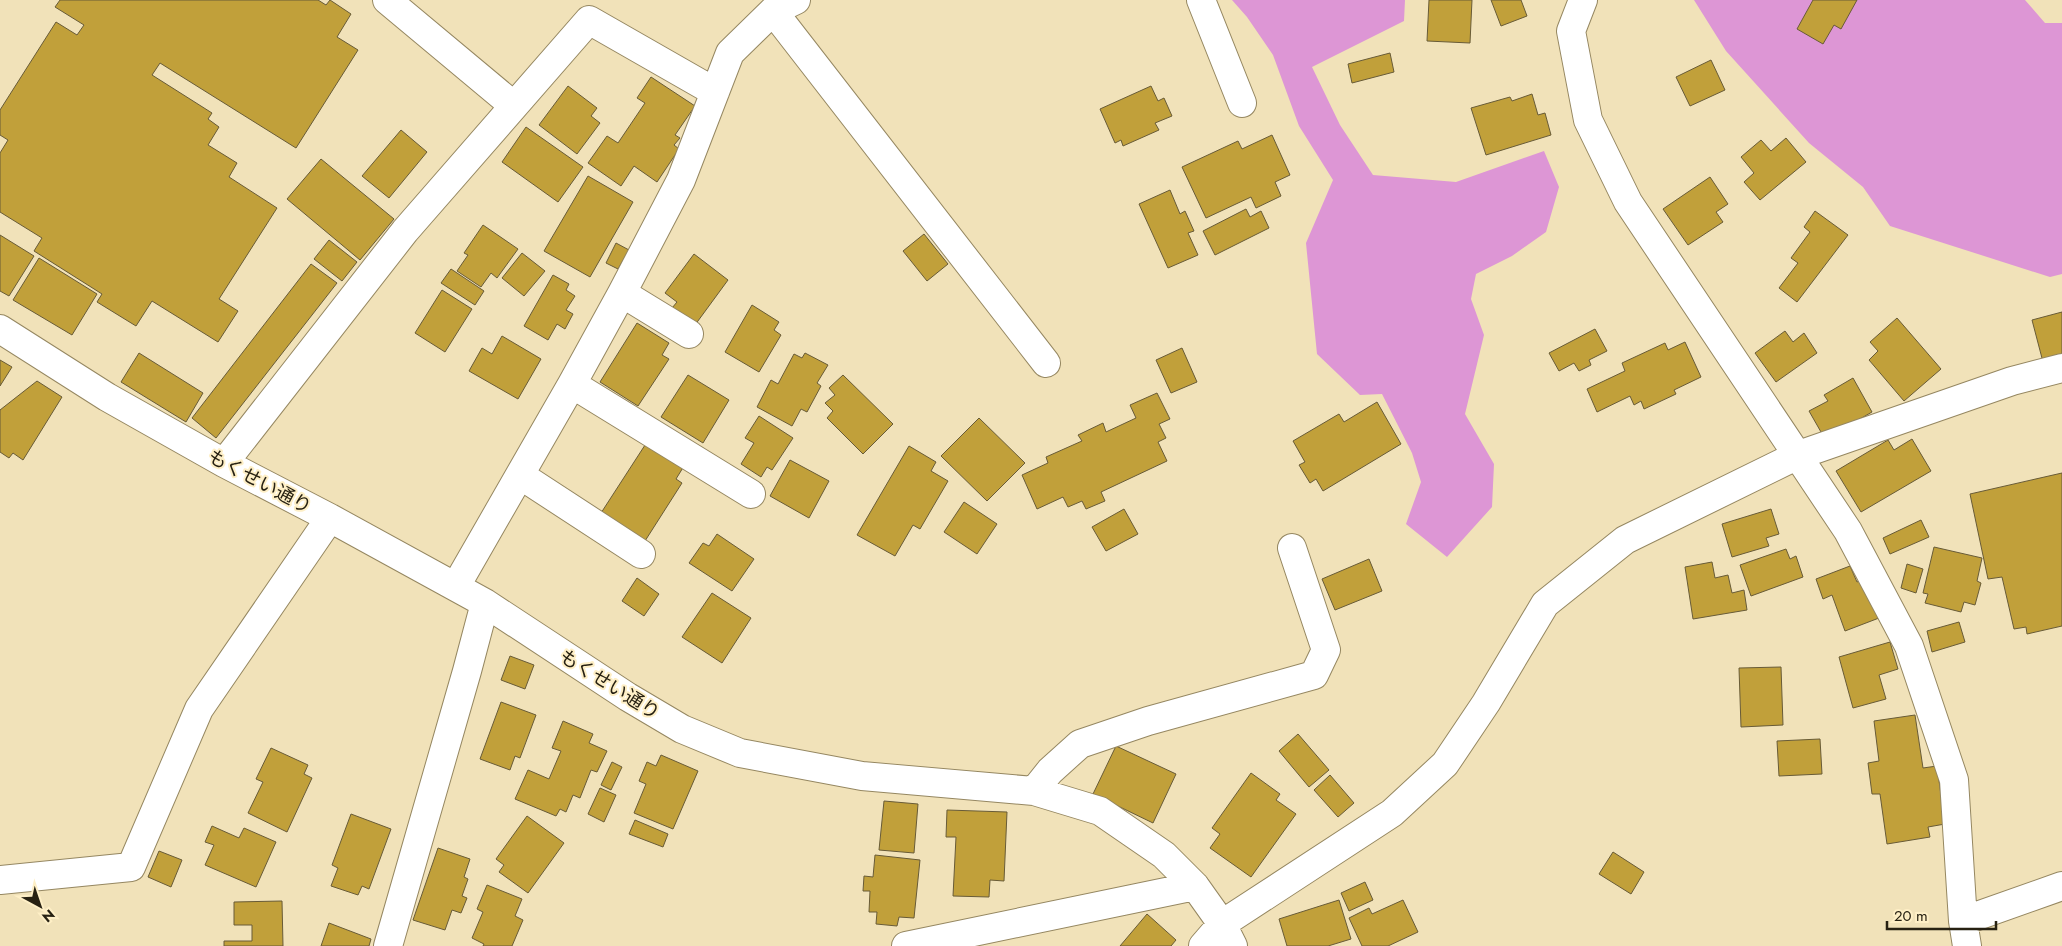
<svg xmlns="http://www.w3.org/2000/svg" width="2062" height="946" viewBox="0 0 2062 946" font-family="Jost,'Noto Sans JP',sans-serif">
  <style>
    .green { fill: #dd96d5 }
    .building { fill: #c1a03a; stroke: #685b37 }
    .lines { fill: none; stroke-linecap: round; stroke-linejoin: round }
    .minor-casing { stroke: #958761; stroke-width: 30 }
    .minor { stroke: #fff; stroke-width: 28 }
    .labels { text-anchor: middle; stroke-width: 4; stroke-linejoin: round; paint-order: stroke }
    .street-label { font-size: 19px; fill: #272112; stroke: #feefc6 }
  </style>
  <rect width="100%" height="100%" fill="#f1e2b9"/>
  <path class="green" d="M1232,0H1405L1404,21L1312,67L1340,125L1373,175L1456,182L1544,151L1559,187L1546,232L1512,256L1476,274L1471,299L1484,335L1465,414L1494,464L1492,507L1447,557L1406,524L1421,482L1412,453L1382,394L1360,395L1317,354L1306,243L1333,180L1299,126L1273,55L1247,17Z
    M1694,0H2025L2045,23H2062V274L2050,277L1890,226L1863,187L1809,143L1726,51Z"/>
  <path class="building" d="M60,0H318L326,5L330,0L351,14L337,37L358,50L296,148L160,63L152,75L212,113L208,119L219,127L208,145L237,163L229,177L277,208L219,299L238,311L218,342L152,301L136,326L97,302L102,294L34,251L42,238L0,212V153L8,140L0,135V110L56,22L77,35L84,25L55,7Z
    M1429,0H1472L1470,43L1427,41Z
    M1491,0H1521L1527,16L1501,26Z
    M1813,0H1857L1841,29L1834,25L1823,44L1797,29Z
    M1390,53L1394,72L1352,83L1348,64Z
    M1711,60L1725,90L1690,106L1676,77Z
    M651,77L695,106L675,135L680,138L674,145L679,149L657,182L634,166L621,186L588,163L607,136L618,143L645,103L637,98Z
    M568,86L597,108L591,116L600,123L577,154L539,125Z
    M1151,86L1158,101L1164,98L1172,116L1155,123L1159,130L1123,146L1121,140L1115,143L1100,109Z
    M1532,94L1538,115L1545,113L1551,135L1486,155L1471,108L1510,97L1512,101Z
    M526,127L583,167L558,202L502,162Z
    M401,130L427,152L389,198L362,176Z
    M1272,135L1290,175L1275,182L1281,196L1256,208L1251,197L1206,218L1182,167L1238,141L1242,149Z
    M1786,138L1806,162L1760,200L1744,182L1754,173L1741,157L1761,140L1771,151Z
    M321,159L394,219L360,260L287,199Z
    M588,176L633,202L590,277L544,251Z
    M1710,177L1728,204L1716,212L1723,222L1688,245L1663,209Z
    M1170,190L1180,214L1185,211L1194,231L1188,233L1198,255L1168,268L1139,204Z
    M1246,209L1250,217L1261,211L1269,228L1215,255L1203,231Z
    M1815,211L1848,235L1797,302L1779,288L1798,263L1791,258L1810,232L1804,227Z
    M483,225L518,249L497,278L491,273L481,287L457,271L468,255L464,253Z
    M924,234L948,264L927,281L903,251Z
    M0,235L34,256L9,296L0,291Z
    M329,240L357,262L342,281L314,259Z
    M616,243L629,250L618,269L606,263Z
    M522,253L545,271L524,296L502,278Z
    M694,254L728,280L695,325L672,308L677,302L665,293Z
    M39,258L97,294L72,335L13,300Z
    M311,264L337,283L216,438L192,418Z
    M451,269L484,291L475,305L441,283Z
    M553,275L569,284L566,290L575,296L566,310L573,314L565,329L557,324L548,340L524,326Z
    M442,290L472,309L445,352L415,333Z
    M752,305L779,322L774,330L781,335L759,372L725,352Z
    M2062,312V357L2043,362L2032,320Z
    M1897,318L1941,369L1904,401L1869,360L1878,351L1870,342Z
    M637,323L669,343L662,355L669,359L638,406L600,382Z
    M1595,329L1607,351L1589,360L1591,365L1579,371L1574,363L1559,371L1549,353Z
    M1785,331L1793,342L1804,333L1817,353L1776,382L1755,353Z
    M502,336L541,359L518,399L469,371L482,348L492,354Z
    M1685,342L1701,377L1674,390L1676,394L1644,409L1641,401L1634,405L1630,396L1597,412L1587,389L1625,371L1622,363L1665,343L1668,350Z
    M1182,348L1197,382L1171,393L1156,360Z
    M139,353L203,393L186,422L121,382Z
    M805,353L828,365L817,383L821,386L807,412L801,409L792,426L757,407L771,380L778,384L794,354L802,358Z
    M0,360L12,367L0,386Z
    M688,375L729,400L703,443L661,417Z
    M843,375L893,424L863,454L827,418L833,411L825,403L835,395L829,388Z
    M1853,378L1872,412L1825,439L1809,411L1828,401L1824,395Z
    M37,381L62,397L23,460L13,453L9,458L0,452V410Z
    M1157,393L1170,419L1159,424L1166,438L1158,442L1167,461L1101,492L1105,501L1086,509L1082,501L1068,507L1063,497L1037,509L1022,475L1048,463L1046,457L1082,441L1078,435L1103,423L1106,432L1136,418L1130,405Z
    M1377,402L1401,444L1323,491L1316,479L1310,483L1299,465L1305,462L1293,441L1339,414L1344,422Z
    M759,416L793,438L772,470L767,467L761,477L741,464L754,443L745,438Z
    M979,418L1025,463L987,501L941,456Z
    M1912,439L1931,471L1861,512L1836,471L1888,440L1894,450Z
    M647,442L684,466L676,479L682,483L645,541L601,513Z
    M909,446L936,462L931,471L948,481L920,529L913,525L895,556L857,535Z
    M790,460L829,481L809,518L770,496Z
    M2062,473V626L2027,634L2026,627L2014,629L2002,577L1988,579L1970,494Z
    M964,502L997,524L977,554L944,532Z
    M1124,509L1138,534L1106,551L1092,527Z
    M1771,509L1779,534L1766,538L1769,546L1732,557L1722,524Z
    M1921,520L1929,537L1890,554L1883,538Z
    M717,534L754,559L732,591L689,563L703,543L709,546Z
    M1934,547L1982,558L1977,581L1981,583L1975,605L1964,602L1961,612L1925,603L1928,594L1923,593Z
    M1786,549L1790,559L1796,556L1803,577L1751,596L1740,565Z
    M1369,559L1382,591L1335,610L1322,579Z
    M1712,562L1715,578L1728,575L1732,593L1744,590L1747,610L1693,619L1685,567Z
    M1907,564L1923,569L1916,593L1901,588Z
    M1850,566L1857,582L1864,579L1879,618L1845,631L1832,595L1823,599L1816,579Z
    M637,578L659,594L644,616L622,601Z
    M712,593L751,618L722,663L682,637Z
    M1959,622L1965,642L1932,652L1927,631Z
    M1890,642L1898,669L1879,675L1886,699L1853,708L1839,657Z
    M510,656L534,665L525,689L501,680Z
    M1781,667L1783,725L1741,727L1739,668Z
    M501,702L536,715L520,758L515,756L510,770L480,759Z
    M1915,715L1923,768L1937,766L1945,824L1928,827L1930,837L1887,844L1880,794H1872L1868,763L1879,761L1874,721Z
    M563,721L593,734L589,743L607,751L597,772L591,770L580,798L573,795L566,812L560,809L556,816L515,799L528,770L549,779L561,751L552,748Z
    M1298,734L1329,770L1309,787L1279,751Z
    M1820,739L1822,774L1779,776L1777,741Z
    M1116,746L1176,774L1153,823L1093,794Z
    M271,748L308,765L304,774L312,778L287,832L248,813L263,782L256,779Z
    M661,755L698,771L673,829L634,813L646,784L639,781L647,762L656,766Z
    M612,762L622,767L611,790L601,785Z
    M1251,773L1280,794L1276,800L1296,814L1251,877L1210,848L1220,834L1212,828Z
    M1330,775L1354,803L1338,817L1314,790Z
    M600,788L616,795L604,822L588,814Z
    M884,801L918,804L914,853L879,850Z
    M947,810L1007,812L1004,881L990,880L989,897L953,896L956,837H946Z
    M351,814L391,829L369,889L362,886L358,895L331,886L338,868L332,865Z
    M527,816L564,843L528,893L499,872L504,865L496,859Z
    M635,820L668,834L663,847L629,834Z
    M212,826L239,838L244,828L276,842L256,887L205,865L214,845L205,842Z
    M438,848L470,859L464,877L468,879L462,896L467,898L461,913L452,910L445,930L413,920Z
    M159,851L182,860L171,887L148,877Z
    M1613,852L1644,872L1631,894L1599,874Z
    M875,855L920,860L914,918L899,917L897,926L876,924L877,912H869L870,891H863L864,876L873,877Z
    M1365,882L1373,900L1349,911L1341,893Z
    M487,885L522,899L515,916L523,920L512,946H483L484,944L472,938L483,912L477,909Z
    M1339,900L1351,939L1328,946H1287L1279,919Z
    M1403,900L1418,932L1388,946H1362L1349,918L1369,908L1372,914Z
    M282,901L283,946H224V941H252V925H234V902Z
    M1147,914L1176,940L1171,946H1120Z
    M329,923L371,939L369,946H321Z"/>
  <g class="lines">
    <g class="minor-casing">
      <path id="minor" d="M387,0L514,106
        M1201,0L1242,103
        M1583,0L1571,31L1588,120L1628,202L1848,531L1909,646L1954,780L1963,921L1967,946
        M773,11L1046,363
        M622,293L689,334
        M0,329L107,397L224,463L330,518L485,603L628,697L682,729L740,753L862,776L1034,791L1100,811L1164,855L1195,886L1222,924L1233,946
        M572,384L751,494
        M224,463L405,231L589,20L715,92
        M520,475L641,554
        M456,586L572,384L622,293L681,180L730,53L773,11L796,0
        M1034,791L1050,771L1080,744L1148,721L1314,675L1326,650L1292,548
        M0,880L131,867L199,709L330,518
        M1963,921L2062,886
        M388,946L467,671L485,603
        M906,946L1195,886
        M1203,946L1222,924L1392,813L1445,764L1486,703L1545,604L1625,540L1796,456L2012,381L2062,368"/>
    </g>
    <use href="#minor" class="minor"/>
  </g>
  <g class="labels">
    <g class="street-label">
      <text transform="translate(260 481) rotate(28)" y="7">もくせい通り</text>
      <text transform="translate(610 684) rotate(32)" y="7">もくせい通り</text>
    </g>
  </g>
  <g transform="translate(40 906) rotate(140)" stroke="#feefc6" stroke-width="4" paint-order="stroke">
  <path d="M0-4L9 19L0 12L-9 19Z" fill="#272112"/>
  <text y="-8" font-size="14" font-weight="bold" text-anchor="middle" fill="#272112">N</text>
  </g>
  <path d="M1887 921v8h109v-8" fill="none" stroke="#272112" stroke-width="2.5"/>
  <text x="1894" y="921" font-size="15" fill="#272112" stroke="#feefc6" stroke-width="4" paint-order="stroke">20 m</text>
</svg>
